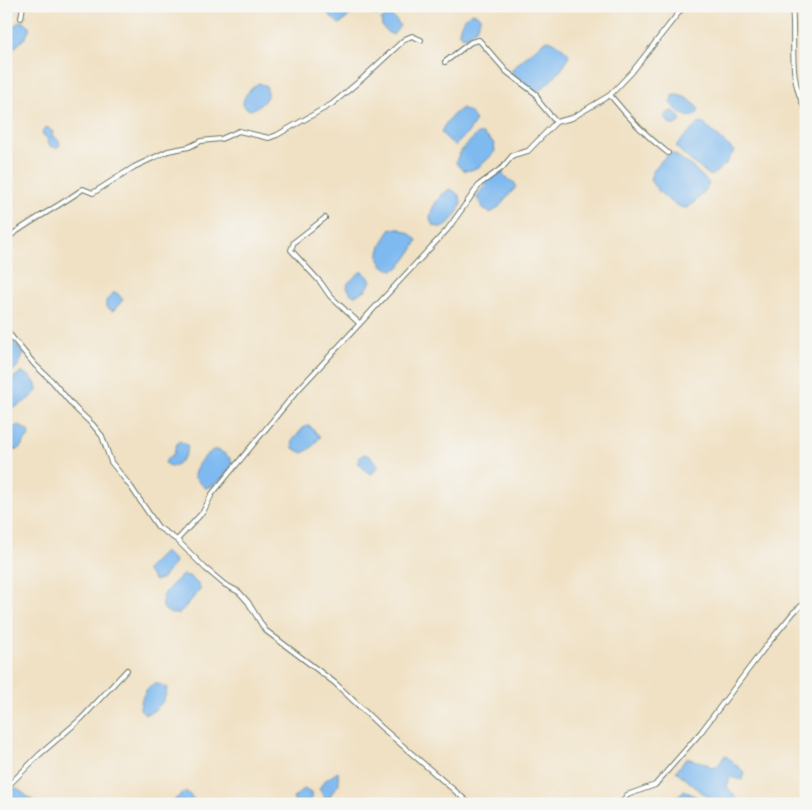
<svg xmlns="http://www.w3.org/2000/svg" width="812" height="810" viewBox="0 0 812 810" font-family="'Playpen Sans',sans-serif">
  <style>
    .water { fill: #7eb9f0; stroke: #4e7b92 }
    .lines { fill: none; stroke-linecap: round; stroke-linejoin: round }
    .minor-casing { stroke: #687666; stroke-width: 6 }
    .minor { stroke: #fff; stroke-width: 4 }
  </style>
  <rect width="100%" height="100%" fill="#f6f6f2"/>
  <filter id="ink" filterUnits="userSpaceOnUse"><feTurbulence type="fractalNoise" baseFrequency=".02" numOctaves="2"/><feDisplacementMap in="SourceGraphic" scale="10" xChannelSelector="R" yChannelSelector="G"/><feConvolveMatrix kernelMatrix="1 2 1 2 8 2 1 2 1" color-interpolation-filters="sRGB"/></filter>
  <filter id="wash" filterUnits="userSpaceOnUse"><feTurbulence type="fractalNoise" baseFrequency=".0096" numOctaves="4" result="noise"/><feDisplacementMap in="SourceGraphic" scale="20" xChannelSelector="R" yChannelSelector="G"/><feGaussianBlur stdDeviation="1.12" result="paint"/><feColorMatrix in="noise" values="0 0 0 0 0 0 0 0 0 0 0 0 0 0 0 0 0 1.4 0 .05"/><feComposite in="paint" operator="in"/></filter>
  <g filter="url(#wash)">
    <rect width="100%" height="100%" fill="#f0e1c4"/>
    <path class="water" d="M325,6H359L345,20L339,24L325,11Z
      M370,6H395L385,14L377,16L373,13Z
      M472,13L476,14L480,17C480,26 474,33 466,37L462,36L459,33C459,24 465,17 472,13Z
      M390,14L396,20L400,26L393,35L387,32L382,26L381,20Z
      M20,21L24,22L30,27C27,40 16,46 6,54V33Z
      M548,40C556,42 563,48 569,54C567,68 550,81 540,90H532L511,73L513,68L542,43Z
      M259,83L266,86C272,97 260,107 250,110L243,106C242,96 251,88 259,83Z
      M673,95C685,95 693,101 699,110C692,125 677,111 670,103Z
      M462,108L471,113L476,121L467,134L455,146L441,133C444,123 453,114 462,108Z
      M671,111L675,112L680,118V122L675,125H671L665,118V115Z
      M699,123L704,124L734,151L725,165L711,176L693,163L677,148V144Z
      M47,127L53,132L52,137H55L59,141L60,145L57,148L50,146L47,142L48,139L43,135L42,131Z
      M477,134H483L494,143L495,151C487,162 465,182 456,162C459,150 469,143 477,134Z
      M673,153L695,169L709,183C706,192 695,203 686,208C673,207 657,191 650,180C652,170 663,156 673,153Z
      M501,172L509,180L515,183L516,187L498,208L491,213L483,208L477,198C482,188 490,176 501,172Z
      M450,189C472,199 456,215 445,227C416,230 436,195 450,189Z
      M398,228L409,233L417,240C415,247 403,266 396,269C392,271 389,269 385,267C371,258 384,239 391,229Z
      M360,272H364L371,280L367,289L355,296L351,294L347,287L348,283Z
      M113,293H117L123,300L113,311L106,307V301Z
      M6,333L24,354L18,366L6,377Z
      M21,372C30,375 37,381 37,391C30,398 16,411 6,408V384Z
      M19,425L28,431L29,436L18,450L12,449L6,446C6,432 6,430 19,425Z
      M308,426L311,427L320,437L311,448L303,453L293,448L292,441L304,427Z
      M180,441L188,446C187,455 181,463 172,467L165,463C167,457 169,459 173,454C177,449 174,445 180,441Z
      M213,450H218C225,454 230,456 233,464C225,475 219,486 205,488L194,477C195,464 203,458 213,450Z
      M364,454L370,456L379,466L372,474L367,472L357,462L360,457Z
      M164,552L174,560L175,563L163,578L155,581L146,570Z
      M183,575L189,576L200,586V590L179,614C174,614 169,614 165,610C154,598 175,582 183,575Z
      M156,683L167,688C167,699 156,713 145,714L140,709C141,699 145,686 156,683Z
      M725,755L744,772L742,780L730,777L727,787L741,804H716L676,771L687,758C696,762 705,761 712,768L718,766Z
      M338,772L339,784L333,791L327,801L319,789L324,781Z
      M12,787L18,789L37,804H17L7,796V791Z
      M304,789L311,793L312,799L308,804H296L293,798Z
      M684,790L698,798V804H672Z
      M186,791L198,804H169Z"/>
  </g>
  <g filter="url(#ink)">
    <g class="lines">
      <g class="minor-casing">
        <path id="minor" d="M792,6C796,43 787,76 806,110
          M21,18L23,6
          M445,62L471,42L479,40L507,72L536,94L540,103L556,122
          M610,95C627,116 646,136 668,153
          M325,218L294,242L291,250L321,283L330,296L359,323
          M6,239C31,220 58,207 83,189L93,193L134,167L168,151L189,147L201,141L221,139L239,131L269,138L277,135L332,104L362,79L405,39L412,36L421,40
          M6,330L35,365L52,381L75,408L93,425L102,436L111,462L131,487L158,527L177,540L205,568L224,584L239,592L248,602L265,630L335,683L381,727L470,804
          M177,540L203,512L212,494L298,390L447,230L480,184L502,168L513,155L528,151L556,122L572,118L610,95L632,72L684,6
          M6,788L39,755L82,718L127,670
          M621,804L627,795L655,785L701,732L766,646L794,612L806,602"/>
      </g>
      <use href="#minor" class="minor"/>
    </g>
  </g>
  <rect width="812" height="810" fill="none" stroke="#f6f6f2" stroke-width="25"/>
</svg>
